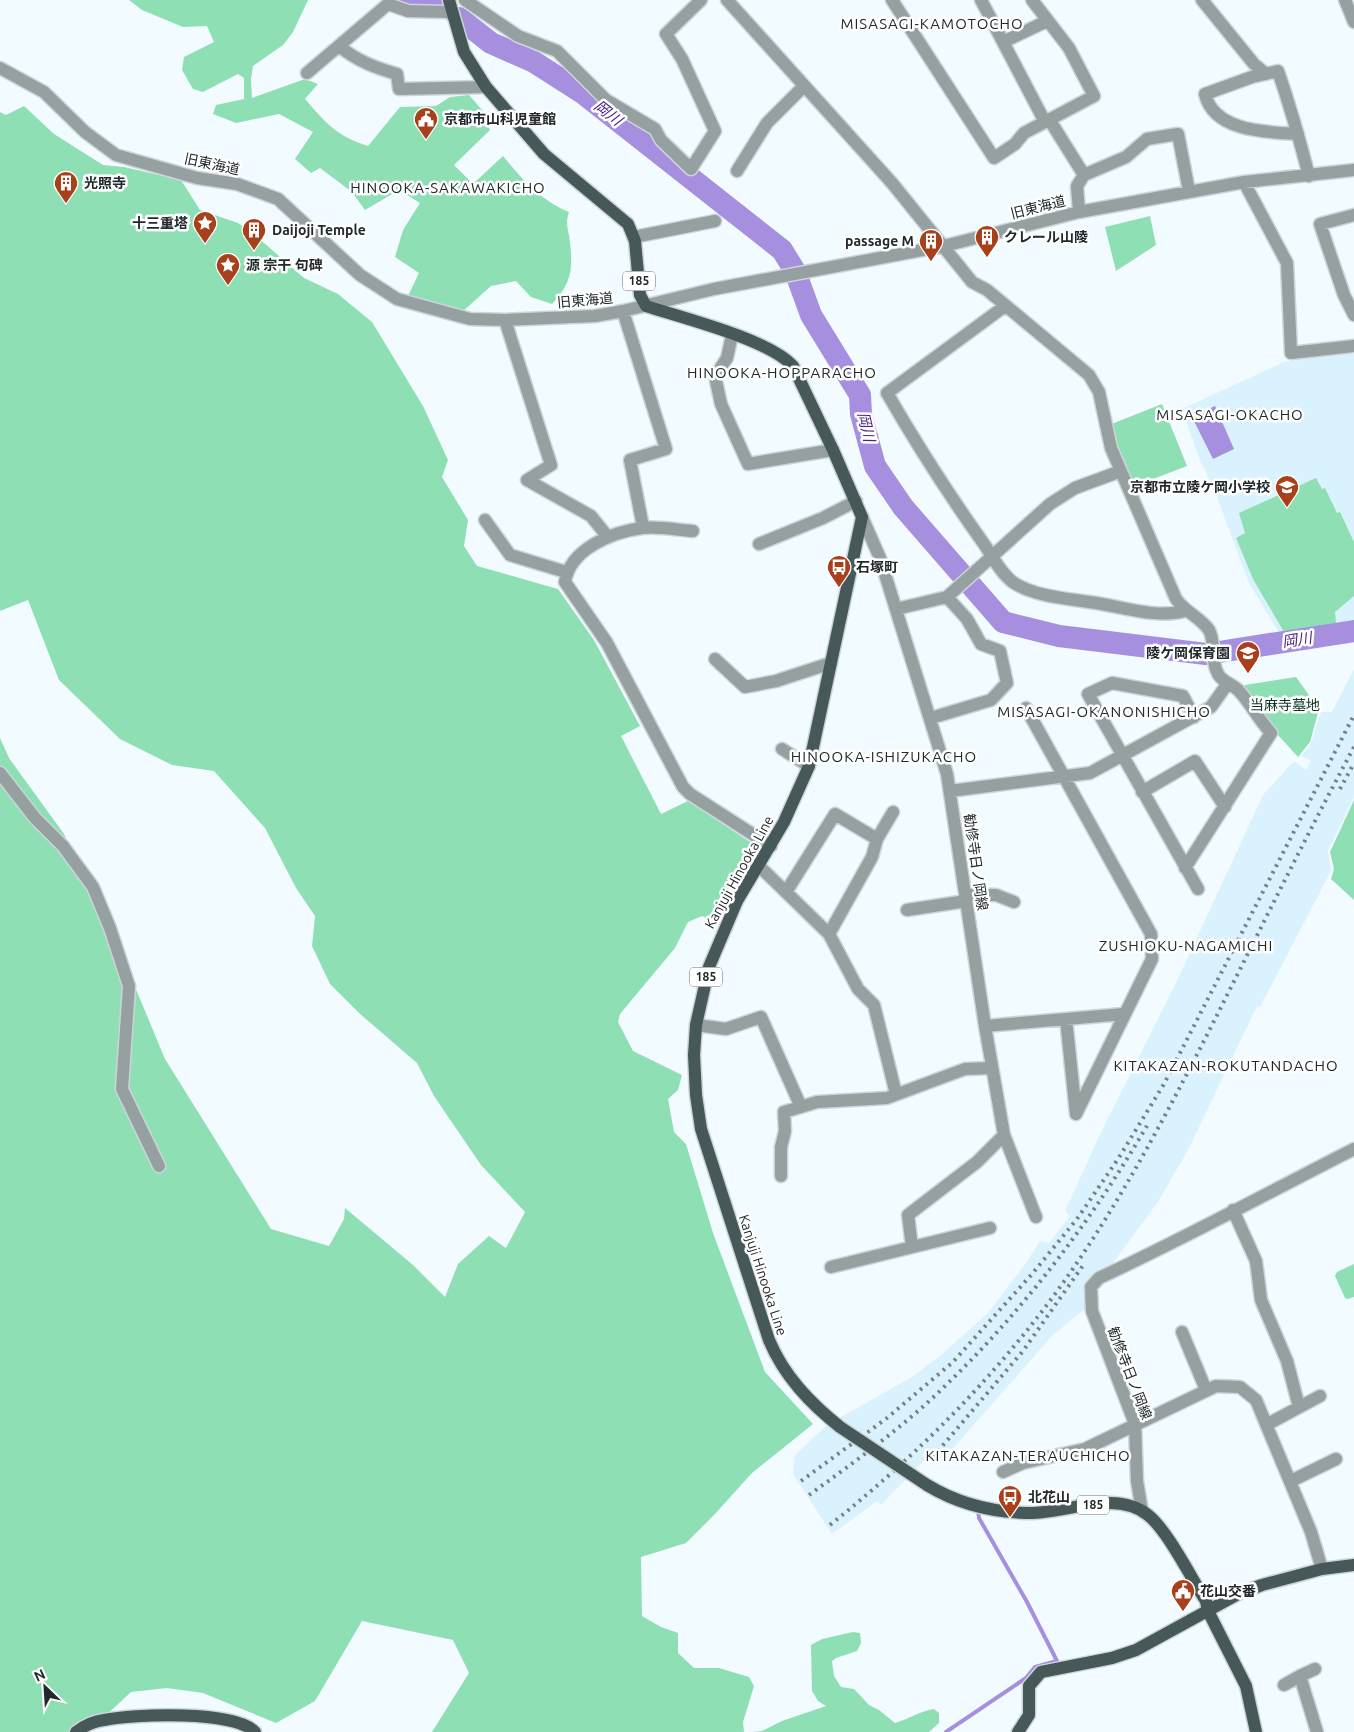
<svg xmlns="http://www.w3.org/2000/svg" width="1354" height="1732" viewBox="0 0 1354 1732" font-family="Ubuntu,'Noto Sans JP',sans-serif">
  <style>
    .built { fill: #daf2fd }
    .green { fill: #8fdfb5 }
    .water { fill: #a68fde }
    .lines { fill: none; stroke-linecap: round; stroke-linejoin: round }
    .stream { stroke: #a68fde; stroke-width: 4 }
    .river { stroke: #a68fde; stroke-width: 22 }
    .minor-casing { stroke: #ccd5d9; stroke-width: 15 }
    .major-casing { stroke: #ccd5d9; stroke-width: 15 }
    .minor { stroke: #96a0a0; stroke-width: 12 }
    .major { stroke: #465857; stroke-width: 12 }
    .rail { stroke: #788083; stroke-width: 4; stroke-dasharray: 2.5 5; stroke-linecap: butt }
    .major-bridge-casing { stroke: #ccd5d9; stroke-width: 15; stroke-linecap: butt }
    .major-bridge { stroke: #465857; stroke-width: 12 }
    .labels { text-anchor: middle; stroke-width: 5; stroke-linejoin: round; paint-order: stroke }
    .shield { fill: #fff; stroke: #64696b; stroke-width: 1 }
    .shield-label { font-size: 12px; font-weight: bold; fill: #21292c }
    .poi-label { font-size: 14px; font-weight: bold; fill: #21292c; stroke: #fff; text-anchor: start }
    .street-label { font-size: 14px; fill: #21292c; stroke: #fff }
    .park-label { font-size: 14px; fill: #0a3623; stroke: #fff }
    .neighbourhood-label { font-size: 15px; letter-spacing: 1px; fill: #21292c; stroke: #fff }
    .water-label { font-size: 15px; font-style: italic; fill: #4a2682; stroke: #fff }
  </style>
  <rect width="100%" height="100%" fill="#f2fbff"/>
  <path class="built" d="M1349,353L1354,354V626L1281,636L1249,583L1214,489L1199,458L1182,409L1284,362Z
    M1354,669V798L1328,850L1331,871L1260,1007L1257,1006L1189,1148L1158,1202L1107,1271L1086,1308L1052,1336L940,1463L930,1454L881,1505L877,1501L832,1534L793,1474L795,1455L827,1425L912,1377L940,1356L988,1313L1026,1263L1040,1241L1049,1243L1070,1216L1065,1211L1103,1128L1175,985L1263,795L1292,763L1296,762L1306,770L1311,761L1301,756L1311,743L1321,712H1332Z"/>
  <path class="green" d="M129,0H308L293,32L283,45L253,66L251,79L252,98L305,79L318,84L305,99C326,123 336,136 368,146L400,107L436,106L450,97L469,95L483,111L490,130L454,165L473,184L503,156C524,181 539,199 569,212C566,221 567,227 569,235C573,265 574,281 552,304L531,297L516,281L491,286L462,312L408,296L419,273L395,257L403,230L420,203L399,190L365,210L352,192L320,168L311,173L295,159L313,132L279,114L236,123L213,114L216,105L244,99V78L238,74L203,92L193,89L182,70L184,57L214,42L207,26L183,27L142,10Z
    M24,106L54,134L103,165L124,167L181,180L200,210L238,223L255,235L304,278L338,294L372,322L423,406L448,460L442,477L468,520L464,546L477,566L558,589L594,640L640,726L621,736L661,814L688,801L756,846L723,897L711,920L702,916L688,922L675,948L620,1014L618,1022L633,1051L682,1075L678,1090L668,1099L674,1132L686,1144L713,1233L765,1372L813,1424L752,1473L714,1515L686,1543L641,1557L642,1616L661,1627L678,1633V1653L694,1668H719L749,1677L754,1686L743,1722L744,1732H432L469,1673L453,1640L362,1621L315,1701L276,1723L203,1693L167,1688L131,1692L88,1732H0V738L9,758L64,834L128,970L165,1059L271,1229L329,1246L344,1219L345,1208L413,1265L445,1297L458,1264L489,1236L506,1248L525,1212L481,1165L434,1096L417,1063L359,1013L330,984L312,946L315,916L296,888L265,828L214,771L172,765L120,739L59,680L28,600L0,611V112L6,115Z
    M1150,216L1156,245L1116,271L1105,227Z
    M1162,404L1187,466L1135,486L1109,425Z
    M1316,478L1322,489L1325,488L1337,513L1340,512L1354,542V596L1335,612L1336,623L1284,632L1253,579L1236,538L1245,533L1239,513Z
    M1296,677L1319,709L1310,742L1298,757L1258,713L1243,688L1245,685Z
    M1354,800V900L1331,879L1334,869L1330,852Z
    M1354,1264V1297L1348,1299L1345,1298L1335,1276L1337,1272Z
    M853,1632L860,1633L861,1643L857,1651L836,1658L832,1661L834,1676L841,1687L854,1689L869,1705L879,1710L895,1723C909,1719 920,1711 934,1709L939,1713V1723L929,1732H752L762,1731L782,1721L826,1706L818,1701L812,1691L811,1645L822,1639Z"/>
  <path class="water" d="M1215,406L1234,449L1213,459L1192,417Z"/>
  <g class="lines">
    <path class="stream" d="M946,1732L1026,1678L1035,1667L1057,1661L1027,1602L979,1518L978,1509"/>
    <path class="river" d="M405,0C418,6 432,0 446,6
      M459,18L491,43L534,62L584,94L782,250L795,271L811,315L860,395L861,414L875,466L903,507L1003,622L1059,636L1206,654L1354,631"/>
    <g class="minor-casing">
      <path id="minor" d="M465,0L518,36L557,51L606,100L655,129L661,140L691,169L715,131L682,59L666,34L701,0
        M727,0L892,183L972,282L987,290L1089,375L1099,392L1111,448L1176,599C1186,613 1200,617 1209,630C1216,642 1210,660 1218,674C1222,682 1233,684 1239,691C1251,704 1259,720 1271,733L1185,868
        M892,0L994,158L1015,144L1024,133L1094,96L1069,48L1032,0
        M981,0L1045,122
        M1202,0L1254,64L1266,74
        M1345,0L1354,22
        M1003,42L1047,21
        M339,46C357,61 376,68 397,74L399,89L486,87
        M0,68L44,92L85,132L116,155L197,178L237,184L278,199L360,275L397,299L470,319L505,320L595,316L623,311L714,289L944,246L1079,212L1244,182L1354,170
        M307,73L388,4L408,11L447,12L453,15
        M1049,119L1084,175L1077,186L1079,212
        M1298,134C1267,132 1214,132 1205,94L1252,77L1278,71C1290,106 1300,141 1309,176
        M737,171L767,123L804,86
        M1084,175L1126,157L1147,139L1178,134L1189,191
        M1244,182L1287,263L1291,353L1354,346
        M1354,215L1320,224L1344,295L1354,315
        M634,237L715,221
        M1005,306L887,393C917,445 949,495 984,544C992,556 1001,574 1014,583C1038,598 1074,599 1102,604C1128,609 1159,618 1185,611
        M623,311L666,449L630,460L643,527
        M505,320L551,465L527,480L591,516L607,536
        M732,335L727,358L716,375V381L721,404L748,464L833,450
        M862,517L880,558L947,774L985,1026L1004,1135L1036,1217
        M485,520L510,555L566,572
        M693,531C677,530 658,526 642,528C612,532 570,549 565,582L607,643L683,787L690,794L771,846
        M759,544L823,518L856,501
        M896,609L947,597L1050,504L1075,488L1121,471
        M715,659L745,687L776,681L831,663
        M1026,708L1151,934L1152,959L1076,1114L1066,1019
        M1194,717L1183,696L1112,683L1088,694L1198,889
        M931,718L991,700L1007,683L1000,651L981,644L967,619L947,597
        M782,749L809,766
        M0,773L35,818L63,846L93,887L110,928L129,986L122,1089L159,1166
        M950,791L1090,773L1211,707L1228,683
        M1142,792L1195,761L1225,807
        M877,839L893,812
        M759,866L829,934L858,989L874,1005L896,1094
        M786,892L835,814L877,839L872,857L829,934
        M965,895H996L1014,902
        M907,910L966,901
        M696,1025L726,1029L761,1017L801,1107
        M985,1026L1124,1014
        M781,1176V1147L785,1131L784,1112L817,1102L887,1098L965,1069L992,1068
        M1233,1210L1256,1261L1261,1300L1287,1361L1299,1407
        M912,1247L908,1215L977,1162L1004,1135
        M831,1267L990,1228
        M1182,1332L1206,1390
        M1268,1424L1320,1396
        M1003,1472L1023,1463L1085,1449L1216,1386L1240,1387L1256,1400L1311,1532L1322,1569
        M1291,1481L1336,1459
        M1142,1511L1137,1481L1135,1424L1092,1311L1091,1287L1099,1278C1186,1238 1269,1192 1354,1149
        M1315,1669L1300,1676L1317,1732
        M1284,1685L1300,1676"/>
    </g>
    <g class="major-casing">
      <path id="major" d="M449,0L464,52L486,87L544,154L628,224L635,241L640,295L646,306C683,318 768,339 793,366L833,450L862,517L809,766L784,822L737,901L709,967L696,1025L694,1055L696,1095L701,1129L769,1340C784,1376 810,1403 840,1427
        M927,1485C960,1505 995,1513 1033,1513C1070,1512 1116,1490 1148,1515C1168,1531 1191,1578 1206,1601L1208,1611L1246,1686L1256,1732
        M76,1732C84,1726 94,1721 104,1720C133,1714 235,1710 255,1732
        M1018,1732L1029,1715V1686L1041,1672L1112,1658L1136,1650L1240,1593L1262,1585L1322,1569L1354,1565"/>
    </g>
    <use href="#minor" class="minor"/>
    <use href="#major" class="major"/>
    <path class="rail" d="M1340,789L1354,763
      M933,1457L1023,1351L1084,1264
      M801,1481L887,1418L953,1362L1032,1274L1077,1219L1118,1159L1164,1084L1354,715
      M809,1495C849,1466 889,1437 926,1404C1014,1323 1088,1227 1148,1124
      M830,1525C915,1457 991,1381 1055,1294C1115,1212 1163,1121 1209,1031C1257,936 1304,840 1354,747"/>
    <g class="major-bridge-casing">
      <path id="major-bridge" d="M840,1427L927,1485"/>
    </g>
    <use href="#major-bridge" class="major-bridge"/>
  </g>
  <defs>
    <g id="civic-pin" transform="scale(1.25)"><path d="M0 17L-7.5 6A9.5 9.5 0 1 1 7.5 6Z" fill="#a7401b" stroke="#fff"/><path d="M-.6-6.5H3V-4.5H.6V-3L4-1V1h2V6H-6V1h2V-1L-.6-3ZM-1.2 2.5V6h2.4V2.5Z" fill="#fff"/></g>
    <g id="building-pin" transform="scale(1.25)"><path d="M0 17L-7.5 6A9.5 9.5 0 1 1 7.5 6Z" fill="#a7401b" stroke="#fff"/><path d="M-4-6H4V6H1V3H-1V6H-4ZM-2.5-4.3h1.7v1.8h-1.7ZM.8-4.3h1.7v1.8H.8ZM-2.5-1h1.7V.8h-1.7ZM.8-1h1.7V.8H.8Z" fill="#fff"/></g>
    <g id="sight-pin" transform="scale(1.25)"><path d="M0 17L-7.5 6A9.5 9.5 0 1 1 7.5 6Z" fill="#a7401b" stroke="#fff"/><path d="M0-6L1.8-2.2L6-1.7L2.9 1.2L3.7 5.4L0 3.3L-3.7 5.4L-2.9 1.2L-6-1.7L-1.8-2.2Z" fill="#fff"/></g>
    <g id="school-pin" transform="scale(1.25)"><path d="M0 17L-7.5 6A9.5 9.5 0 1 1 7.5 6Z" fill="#a7401b" stroke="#fff"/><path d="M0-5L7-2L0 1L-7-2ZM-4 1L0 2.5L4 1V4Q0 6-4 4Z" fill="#fff"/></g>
    <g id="bus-pin" transform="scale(1.25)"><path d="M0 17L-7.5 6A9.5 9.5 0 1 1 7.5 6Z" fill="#a7401b" stroke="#fff"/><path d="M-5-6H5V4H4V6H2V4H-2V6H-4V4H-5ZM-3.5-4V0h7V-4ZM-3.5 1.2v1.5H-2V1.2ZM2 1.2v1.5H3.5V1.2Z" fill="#fff"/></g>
  </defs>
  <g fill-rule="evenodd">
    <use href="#civic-pin" x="426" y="119"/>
    <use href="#building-pin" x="66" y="183"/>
    <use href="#sight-pin" x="205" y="223"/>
    <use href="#building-pin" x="254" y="230"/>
    <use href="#building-pin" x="987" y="237"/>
    <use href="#building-pin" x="931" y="241"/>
    <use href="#sight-pin" x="228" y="265"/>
    <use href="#school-pin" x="1287" y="487"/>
    <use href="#bus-pin" x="839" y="567"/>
    <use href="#school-pin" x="1248" y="653"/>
    <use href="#bus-pin" x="1010" y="1497"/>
    <use href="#civic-pin" x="1183" y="1591"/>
  </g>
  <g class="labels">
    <g class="shield">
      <rect x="623" y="271.5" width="32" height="19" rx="4"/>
      <rect x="690" y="967.5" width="32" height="19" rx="4"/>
      <rect x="1077" y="1495.5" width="32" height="19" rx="4"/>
    </g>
    <g class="shield-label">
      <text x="639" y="285">185</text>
      <text x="706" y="981">185</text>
      <text x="1093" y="1509">185</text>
    </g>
    <g class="poi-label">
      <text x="444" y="124">京都市山科児童館</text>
      <text x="84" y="188">光照寺</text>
      <text x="188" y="228" text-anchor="end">十三重塔</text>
      <text x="272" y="235">Daijoji Temple</text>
      <text x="1004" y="242">クレール山陵</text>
      <text x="914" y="246" text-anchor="end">passage M</text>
      <text x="246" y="270">源 宗干 句碑</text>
      <text x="1270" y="492" text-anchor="end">京都市立陵ケ岡小学校</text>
      <text x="856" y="572">石塚町</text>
      <text x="1230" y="658" text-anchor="end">陵ケ岡保育園</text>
      <text x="1028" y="1502">北花山</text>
      <text x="1200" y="1596">花山交番</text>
    </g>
    <g class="street-label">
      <text transform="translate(212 164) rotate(12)" y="5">旧東海道</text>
      <text transform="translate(1038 207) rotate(-14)" y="5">旧東海道</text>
      <text transform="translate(585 300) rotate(-5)" y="5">旧東海道</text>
      <text transform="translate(976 862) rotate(82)" y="5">勧修寺日ノ岡線</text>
      <text transform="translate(739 872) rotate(-61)" y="5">Kanjuji Hinooka Line</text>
      <text transform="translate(763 1275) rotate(72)" y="5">Kanjuji Hinooka Line</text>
      <text transform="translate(1130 1373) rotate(69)" y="5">勧修寺日ノ岡線</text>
    </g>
    <g class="park-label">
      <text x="1285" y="710">当麻寺墓地</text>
    </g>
    <g class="neighbourhood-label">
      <text x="932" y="29">MISASAGI-KAMOTOCHO</text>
      <text x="448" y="193">HINOOKA-SAKAWAKICHO</text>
      <text x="782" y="378">HINOOKA-HOPPARACHO</text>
      <text x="1230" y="420">MISASAGI-OKACHO</text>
      <text x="1104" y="717">MISASAGI-OKANONISHICHO</text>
      <text x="884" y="762">HINOOKA-ISHIZUKACHO</text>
      <text x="1186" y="951">ZUSHIOKU-NAGAMICHI</text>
      <text x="1226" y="1071">KITAKAZAN-ROKUTANDACHO</text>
      <text x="1028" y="1461">KITAKAZAN-TERAUCHICHO</text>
    </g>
    <g class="water-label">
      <text transform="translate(608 113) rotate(38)" y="5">岡川</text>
      <text transform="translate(866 427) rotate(77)" y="5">岡川</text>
      <text transform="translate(1297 640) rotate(-9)" y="5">岡川</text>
    </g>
  </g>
  <g transform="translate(45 1687) rotate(335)" stroke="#ffffff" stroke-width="4" paint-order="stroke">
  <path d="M0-4L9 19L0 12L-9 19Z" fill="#21292c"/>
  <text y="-8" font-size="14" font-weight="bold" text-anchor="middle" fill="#21292c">N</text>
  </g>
</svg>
